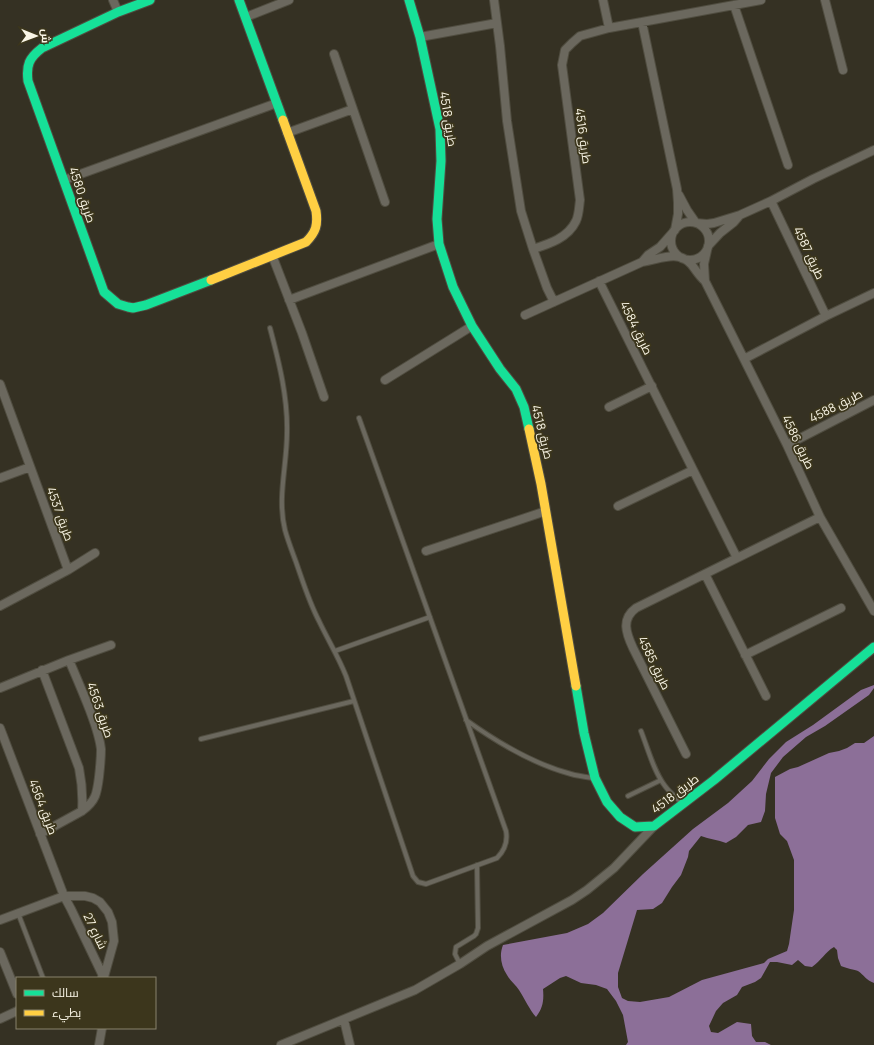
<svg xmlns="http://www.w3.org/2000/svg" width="874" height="1045" viewBox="0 0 874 1045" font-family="Manrope,Cairo,sans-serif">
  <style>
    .water { fill: #8c6f98 }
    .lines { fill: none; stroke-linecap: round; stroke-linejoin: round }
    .lane-casing { stroke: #504d40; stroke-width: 6 }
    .street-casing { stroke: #504d40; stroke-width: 10 }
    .fast-casing { stroke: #504d40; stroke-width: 11 }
    .slow-casing { stroke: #504d40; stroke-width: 11 }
    .lane { stroke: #6b685e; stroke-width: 4 }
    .street { stroke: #6b685e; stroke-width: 8 }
    .fast { stroke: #16e098; stroke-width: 9 }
    .slow { stroke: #ffcf43; stroke-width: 9 }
    .labels { text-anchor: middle; stroke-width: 3.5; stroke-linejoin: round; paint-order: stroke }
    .street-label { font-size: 12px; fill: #f9f5e6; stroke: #3c361c }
  </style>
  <rect width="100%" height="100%" fill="#353123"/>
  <path class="water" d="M874,685V688L869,695L825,726L806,737L783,757L771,773L766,794L765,811L761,822L748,825L736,837L726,843C718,840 709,839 701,836L689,851L688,857L681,875L672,887L662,903L653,909L637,910L618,973V987L622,998L628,1001L640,1002L669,997L702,980L764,963L768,959L787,951L789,944L794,910V860L787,841L780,834L775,818V777L790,769L798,767L829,753L839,751L847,748L855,743H864L874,736V983C866,980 864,975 858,971C855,970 846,968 841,966L838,958L837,950L834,947C825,952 821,961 812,967L805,966L798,960L792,965L777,962H770L761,978L755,982L742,987L737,995L723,1003L716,1011L709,1026L711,1032L718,1033L737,1022L751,1024L752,1036L756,1042H765L771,1045H626L628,1042L623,1015L616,1001L607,989L596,985L581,983L566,976L560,978L543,989C544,1000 543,1008 536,1017C529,1009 525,999 519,990C516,985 510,981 507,975C501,966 499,955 503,945L567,933L588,924L603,913L643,874L693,829L728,803L752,781L769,759L786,742L813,725L861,690Z"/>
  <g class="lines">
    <g class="lane-casing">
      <path id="lane" d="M270,328C279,362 288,398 287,433C287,465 277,498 285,530C288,541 292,551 296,562C303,582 309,602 319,621C328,640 338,656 346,676L413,876L418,882L426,884L497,858C505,850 508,842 506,831L359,418
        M335,651L430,617
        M466,720C498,743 533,764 571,774C578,776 586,777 593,778
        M641,731C648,749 654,772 665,786C670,793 677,798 683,804
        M201,739L354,701
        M628,796L661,780
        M18,913L43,978
        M460,964L455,954L456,947L474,936L476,934L478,928L477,865"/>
    </g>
    <g class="street-casing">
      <path id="street" d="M113,0L118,12
        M494,0L500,46L507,121L521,211L533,249L547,288L554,302
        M603,0L609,28
        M825,0L843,70
        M734,5L788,165
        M246,17L289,0
        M420,37L497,23
        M334,54L385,202
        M287,133L353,109
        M64,180L277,103
        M679,195L687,210L696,223L707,224L714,223L740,215L771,201L813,179L874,150
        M771,201L826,316
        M671 241a19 19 0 1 1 38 0a19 19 0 1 1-38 0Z
        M533,249C549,244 568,238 576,221C579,215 579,207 580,200L562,65L565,50L572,43L580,36L609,28L642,22L761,0
        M272,255L302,333L324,397
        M642,262L648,255L660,247L675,230L678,214V203L677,189L642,22
        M599,281L737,558
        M705,281L704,264L708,246L720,233L734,222L740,215
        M289,300L439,244
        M525,315L642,262C659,260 677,249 691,264C696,270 699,276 705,281L787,445L820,517L874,611
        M744,359L826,316L874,293
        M385,380L472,326
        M0,384L68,570
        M609,407L652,386
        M787,445L874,400
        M0,478L30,467
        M618,506L693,470
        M426,551L546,511
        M705,574L766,696
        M0,606L68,570L95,553
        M745,655L841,608
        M42,670L79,768C82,783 83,796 82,811
        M0,688L69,660L111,645
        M0,728L64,896L71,909L104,978
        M686,754L633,648C626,633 621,619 636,608L820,517
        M40,834L82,811C96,801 97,793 99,777C100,768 101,759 101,749C99,733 93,718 87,703C81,688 75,674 69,660
        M0,920L64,896H85L93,898L100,902L108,912L112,922L114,941L104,977H102
        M0,952L17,994
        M0,1019L17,1011
        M344,1020L350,1045
        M99,1045L102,1028
        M281,1045L415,990L460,964L487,946L572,900L587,890L614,868L654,826"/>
    </g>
    <g class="fast-casing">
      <path id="fast" d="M150,0L118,12L42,48C29,58 26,65 28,81L104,292L118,304L128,307L133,308L146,305L211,280
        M239,0L283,120
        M409,0L420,37L440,129L441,161L437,219L439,244L453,287L472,326L500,369L516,389L524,407L529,429
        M576,686L584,733L595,778L607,802L620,817L635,827L654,826L714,780L874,647"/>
    </g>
    <g class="slow-casing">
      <path id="slow" d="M211,280L306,242C316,232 318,225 316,211L283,120
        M529,429L541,484L576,686"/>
    </g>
    <use href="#lane" class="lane"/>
    <use href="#street" class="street"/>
    <use href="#fast" class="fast"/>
    <use href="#slow" class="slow"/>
  </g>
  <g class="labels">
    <g class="street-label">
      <text transform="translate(448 119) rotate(81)" y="4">طريق 4518</text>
      <text transform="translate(583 136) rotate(82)" y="4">طريق 4516</text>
      <text transform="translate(82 195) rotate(71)" y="4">طريق 4580</text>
      <text transform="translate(809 253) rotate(65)" y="4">طريق 4587</text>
      <text transform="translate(636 328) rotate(64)" y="4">طريق 4584</text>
      <text transform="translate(836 406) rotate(-27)" y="4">طريق 4588</text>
      <text transform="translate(542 432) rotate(76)" y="4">طريق 4518</text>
      <text transform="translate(798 442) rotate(64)" y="4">طريق 4586</text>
      <text transform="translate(60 514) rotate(70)" y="4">طريق 4537</text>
      <text transform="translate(654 663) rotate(64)" y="4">طريق 4585</text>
      <text transform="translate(100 710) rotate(71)" y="4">طريق 4563</text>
      <text transform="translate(675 794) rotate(-37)" y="4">طريق 4518</text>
      <text transform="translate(43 807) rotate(69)" y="4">طريق 4564</text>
      <text transform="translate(95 931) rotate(64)" y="4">شارع 27</text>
    </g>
  </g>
  <rect x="16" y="977" width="140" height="52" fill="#3c361c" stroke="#88826d"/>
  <rect x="24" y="990" width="20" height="6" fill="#16e098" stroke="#88826d"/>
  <text x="52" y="997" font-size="12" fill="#f9f5e6">سالك</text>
  <rect x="24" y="1010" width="20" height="6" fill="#ffcf43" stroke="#88826d"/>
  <text x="52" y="1017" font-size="12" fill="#f9f5e6">بطيء</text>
  <g transform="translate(36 36) rotate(91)" stroke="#3c361c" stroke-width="3" paint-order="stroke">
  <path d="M0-3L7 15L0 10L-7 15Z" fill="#f9f5e6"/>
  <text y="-6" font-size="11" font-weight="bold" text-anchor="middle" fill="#f9f5e6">ش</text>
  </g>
</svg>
